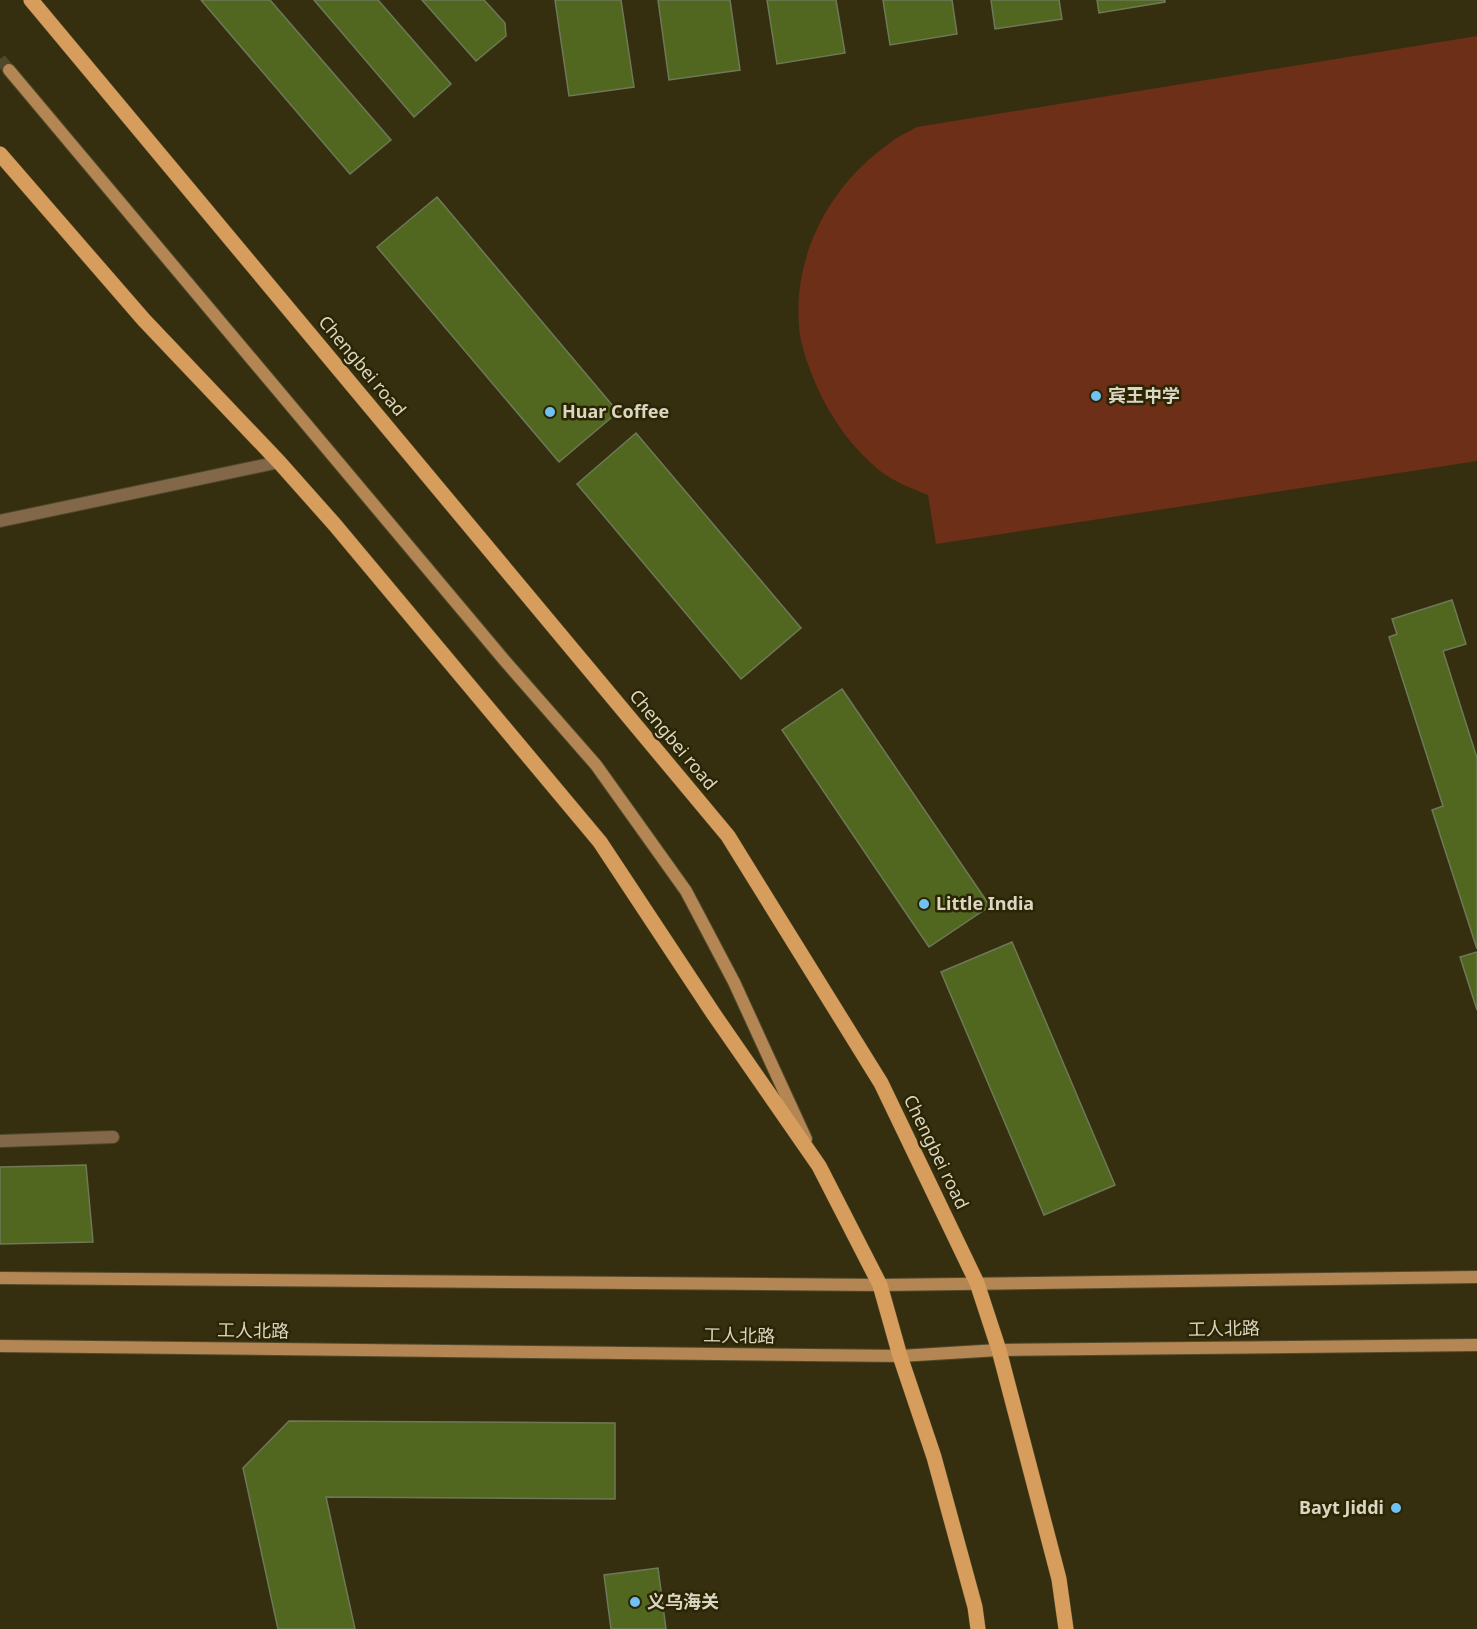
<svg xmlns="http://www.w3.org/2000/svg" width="1477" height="1629" viewBox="0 0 1477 1629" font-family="'Noto Sans','Noto Sans SC',sans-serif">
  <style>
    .green { fill: #6d2f17 }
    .building { fill: #51671f; stroke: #6d7959; stroke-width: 1.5 }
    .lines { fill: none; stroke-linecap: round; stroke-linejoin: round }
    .secondary-tunnel { stroke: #4f482a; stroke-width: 12; stroke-dasharray: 12 6; stroke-linecap: butt }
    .street-casing { stroke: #504a2c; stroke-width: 14 }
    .secondary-casing { stroke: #504a2c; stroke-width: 14 }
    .primary-casing { stroke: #504a2c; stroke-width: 16 }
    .street { stroke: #836749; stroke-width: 12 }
    .secondary { stroke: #b38654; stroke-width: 12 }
    .primary { stroke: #d79d5c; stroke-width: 15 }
    .poi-dot { fill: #70c1f4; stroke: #2c2504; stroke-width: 2 }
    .labels { text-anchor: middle; stroke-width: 5; stroke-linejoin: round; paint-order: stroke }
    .street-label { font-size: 18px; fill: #dad6c4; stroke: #2c2504 }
    .poi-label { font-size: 18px; font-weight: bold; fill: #dad6c4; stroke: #2c2504; text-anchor: start }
  </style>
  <rect width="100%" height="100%" fill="#362f0f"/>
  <path class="green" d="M1477,36V461L936,544L928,495C911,488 894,482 879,470C852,448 831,418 817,387C810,370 803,353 800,335C790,260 828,186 890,143C898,136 908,132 917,127Z"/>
  <path class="building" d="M201,0H270L391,140L350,174Z
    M314,0H378L451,84L414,117Z
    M422,0H484L505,23L506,36L476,61Z
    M555,0H621L634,87L569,96Z
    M658,0H730L740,70L669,80Z
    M767,0H836L845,53L777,64Z
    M883,0H952L957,34L890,45Z
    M991,0H1059L1062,19L995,29Z
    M1097,0H1165V2L1099,13Z
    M437,197L618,412L559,462L377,247Z
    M636,433L801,628L741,679L577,484Z
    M1452,600L1466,644L1443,651L1477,758V949L1432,810L1443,806L1389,637L1397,634L1392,619Z
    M842,689L990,906L929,947L782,730Z
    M1012,942L1115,1185L1044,1215L941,972Z
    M1477,952V1010L1460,957Z
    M86,1165L93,1242L0,1244V1167Z
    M289,1421L615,1423V1499L326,1497L355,1629H278L243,1468Z
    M658,1568L666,1629H611L604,1575Z"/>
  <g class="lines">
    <path class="secondary-tunnel" d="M0,59L9,70"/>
    <g class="street-casing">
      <path id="street" d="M0,521L279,462
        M0,1141L113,1137"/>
    </g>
    <g class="secondary-casing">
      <path id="secondary" d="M9,70L505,661L596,765L686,891L734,982L806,1139
        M0,1278L880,1285L1477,1277
        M0,1346L900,1356L999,1350L1477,1345"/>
    </g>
    <g class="primary-casing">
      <path id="primary" d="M31,0L728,836L881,1083L977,1283L999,1350L1059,1579L1066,1629
        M0,154L144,320L279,462L335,525L600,842L713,1013L819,1166L880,1285L900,1356L934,1457L975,1607L978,1629"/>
    </g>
    <use href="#street" class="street"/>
    <use href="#secondary" class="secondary"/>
    <use href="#primary" class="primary"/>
  </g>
  <g class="poi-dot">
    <circle cx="1096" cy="396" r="6"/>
    <circle cx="550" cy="412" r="6"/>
    <circle cx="924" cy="904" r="6"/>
    <circle cx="1396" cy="1508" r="6"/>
    <circle cx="635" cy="1602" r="6"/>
  </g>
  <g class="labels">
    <g class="street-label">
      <text transform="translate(362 366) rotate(50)" y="6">Chengbei road</text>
      <text transform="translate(673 740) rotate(50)" y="6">Chengbei road</text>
      <text transform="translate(936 1152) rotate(64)" y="6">Chengbei road</text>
      <text transform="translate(1224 1329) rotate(-1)" y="6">工人北路</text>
      <text transform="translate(253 1331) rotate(1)" y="6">工人北路</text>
      <text transform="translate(739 1336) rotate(1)" y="6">工人北路</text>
    </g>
    <g class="poi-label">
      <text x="1108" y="402">宾王中学</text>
      <text x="562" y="418">Huar Coffee</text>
      <text x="936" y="910">Little India</text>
      <text x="1384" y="1514" text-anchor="end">Bayt Jiddi</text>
      <text x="647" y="1608">义乌海关</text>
    </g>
  </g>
</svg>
